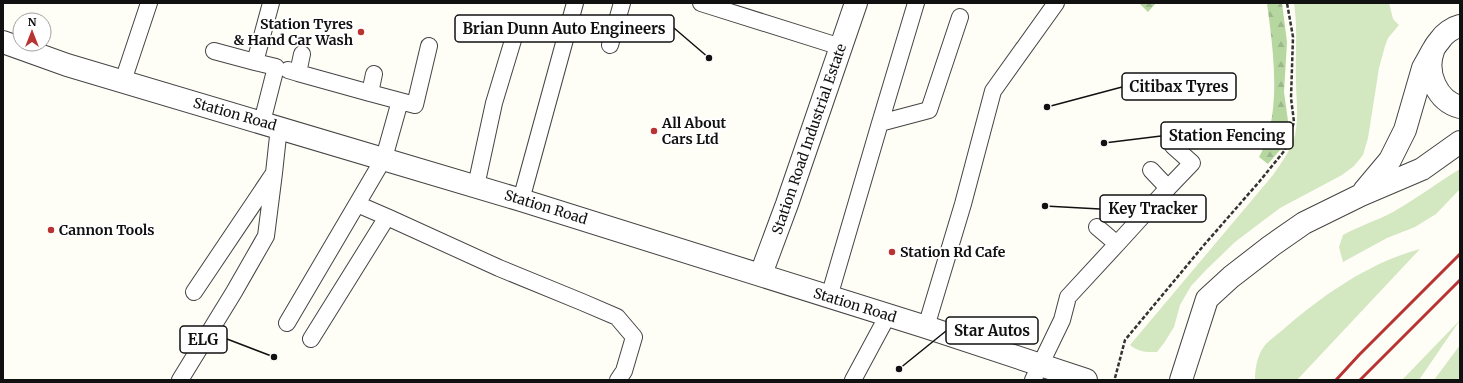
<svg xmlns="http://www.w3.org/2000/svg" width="1463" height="383" viewBox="0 0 1463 383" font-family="Merriweather,serif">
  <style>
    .grass { fill: #d3e7c1 }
    .forest { fill: url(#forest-firs) }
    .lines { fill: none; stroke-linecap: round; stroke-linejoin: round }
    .service-casing { stroke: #444; stroke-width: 18 }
    .minor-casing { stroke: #444; stroke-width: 24 }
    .tertiary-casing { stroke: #444; stroke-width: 24 }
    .path { stroke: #333; stroke-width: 2.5; stroke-dasharray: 4 2; stroke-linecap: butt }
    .service { stroke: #fff; stroke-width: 16 }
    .minor { stroke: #fff; stroke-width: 22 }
    .tertiary { stroke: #fff; stroke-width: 22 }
    .rail { stroke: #b83332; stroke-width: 3 }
    .poi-dot { fill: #b83332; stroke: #fff; stroke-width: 1.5 }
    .labels { text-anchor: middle; stroke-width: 4; stroke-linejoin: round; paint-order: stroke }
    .poi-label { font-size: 14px; font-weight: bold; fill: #111; stroke: #fff; text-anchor: start }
    .street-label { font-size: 14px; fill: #111; stroke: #fff }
    .leader { fill: none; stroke: #111; stroke-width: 1.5 }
    .callout-dot { fill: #111; stroke: #fff; stroke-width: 1.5 }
    .callout { fill: #fff; stroke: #111; stroke-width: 1.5 }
    .callout-label { font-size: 15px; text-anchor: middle; font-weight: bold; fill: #111 }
  </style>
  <defs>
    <pattern id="forest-firs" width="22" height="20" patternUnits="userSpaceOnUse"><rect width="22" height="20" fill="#b7d7a1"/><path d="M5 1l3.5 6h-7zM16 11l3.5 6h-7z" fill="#9cb88a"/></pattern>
  </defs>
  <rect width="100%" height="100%" fill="#fefdf6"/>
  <path class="grass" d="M1294,3H1389L1393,19L1399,25L1388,38L1385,46L1379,68L1368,138L1363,155L1354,166L1342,175L1280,208L1235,242L1206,270L1191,286L1180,305L1174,327L1164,343L1157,352C1146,352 1138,352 1130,345L1273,175C1282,162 1291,150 1295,135C1299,116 1296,98 1296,80C1295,54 1298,29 1294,3Z
    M1460,169V189L1436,214L1415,227L1387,238L1343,262L1339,247L1343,235C1359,226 1376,221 1393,212C1416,199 1437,183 1460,169Z
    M1420,249L1297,380H1255C1255,369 1257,357 1263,348C1268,340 1279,334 1286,327C1326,293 1369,263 1420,249Z
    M1460,320L1419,380H1402Z
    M1460,345V377L1457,380H1434Z"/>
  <path class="forest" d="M1139,3H1156L1148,12Z
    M1267,3H1282L1287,42L1284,92L1288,121L1287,131L1280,150L1268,164L1259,157C1283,114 1273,50 1267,3Z"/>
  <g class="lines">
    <g class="service-casing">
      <path id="service" d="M701,3L841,47
        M916,3L880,123L929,110L960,17
        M610,45L622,3
        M214,51L255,62L271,3
        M255,62L276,67L262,122
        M288,70L298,73L302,54
        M298,73L370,93L374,74
        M123,81L149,3
        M400,101L415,105L429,46
        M274,173L279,127
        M476,186L494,103L517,27
        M1168,188L1192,163L1173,146
        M521,200L575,3
        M387,217L499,268L582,302L617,317L634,337L624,371L618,380
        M1117,244L1168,188L1151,170
        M829,297L880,123
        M287,323L357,204
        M926,327L963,204L993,91L1056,3
        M311,339L387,217L357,204L384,158L400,101L370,93
        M180,380L234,292L266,236L274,173L194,292
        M853,380L888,315
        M1033,380L1062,320L1068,297L1117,244L1097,227"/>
    </g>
    <g class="minor-casing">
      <path id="minor" d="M1460,26C1452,28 1444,34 1440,40C1437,44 1434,47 1433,51C1425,73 1437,101 1460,107
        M1364,191L1390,160L1405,130L1423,68L1433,50
        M761,274L787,204L856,3
        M1181,380L1207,299L1231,277L1271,246L1304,223L1361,195L1422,169L1460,142"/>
    </g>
    <g class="tertiary-casing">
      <path id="tertiary" d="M3,42L67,65L521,200L926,327L1086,380"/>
    </g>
    <path class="path" d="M1115,378L1125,340L1204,245L1259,182L1285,150L1294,122L1291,98L1293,37L1287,3"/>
    <use href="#service" class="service"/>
    <use href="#minor" class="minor"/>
    <use href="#tertiary" class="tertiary"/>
    <path class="rail" d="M1336,380L1359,355L1460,254
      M1360,380L1460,280"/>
  </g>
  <g class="poi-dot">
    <circle cx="361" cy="32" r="4"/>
    <circle cx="654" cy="131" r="4"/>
    <circle cx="51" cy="230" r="4"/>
    <circle cx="892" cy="252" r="4"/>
  </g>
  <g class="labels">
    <g class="poi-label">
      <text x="353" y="29" text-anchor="end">Station Tyres<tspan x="353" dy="16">&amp; Hand Car Wash</tspan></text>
      <text x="662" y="128">All About<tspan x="662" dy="16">Cars Ltd</tspan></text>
      <text x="59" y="235">Cannon Tools</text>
      <text x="900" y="257">Station Rd Cafe</text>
    </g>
    <g class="street-label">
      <text transform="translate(235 114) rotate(16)" y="5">Station Road</text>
      <text transform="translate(809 139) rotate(-71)" y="5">Station Road Industrial Estate</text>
      <text transform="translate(546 207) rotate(17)" y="5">Station Road</text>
      <text transform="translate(855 305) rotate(17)" y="5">Station Road</text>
    </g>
  </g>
  <path class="leader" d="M709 58L674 28M1047 107L1122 87M1104 143L1161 136M1045 206L1100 209M899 369L946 331M274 357L227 339"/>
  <g class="callout-dot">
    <circle cx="709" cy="58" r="4"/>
    <circle cx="1047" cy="107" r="4"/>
    <circle cx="1104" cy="143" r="4"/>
    <circle cx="1045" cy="206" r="4"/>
    <circle cx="899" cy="369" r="4"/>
    <circle cx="274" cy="357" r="4"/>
  </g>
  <g class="callout">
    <rect x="455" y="15" width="219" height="27" rx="4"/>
    <rect x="1122" y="73" width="114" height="27" rx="4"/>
    <rect x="1161" y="122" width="132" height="27" rx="4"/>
    <rect x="1100" y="195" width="106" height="27" rx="4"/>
    <rect x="946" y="317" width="92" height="27" rx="4"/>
    <rect x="180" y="326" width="47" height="27" rx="4"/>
  </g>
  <g class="callout-label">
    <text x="564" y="34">Brian Dunn Auto Engineers</text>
    <text x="1179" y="92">Citibax Tyres</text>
    <text x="1227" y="141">Station Fencing</text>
    <text x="1153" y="214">Key Tracker</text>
    <text x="992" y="336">Star Autos</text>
    <text x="203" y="345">ELG</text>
  </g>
  <rect width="1463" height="383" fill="none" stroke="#111111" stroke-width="8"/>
  <g transform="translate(32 32)"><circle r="19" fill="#ffffff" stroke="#a0a0a0"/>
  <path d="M0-3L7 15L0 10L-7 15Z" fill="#b83332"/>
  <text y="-6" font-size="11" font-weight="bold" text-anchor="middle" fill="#111111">N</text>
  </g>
</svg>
